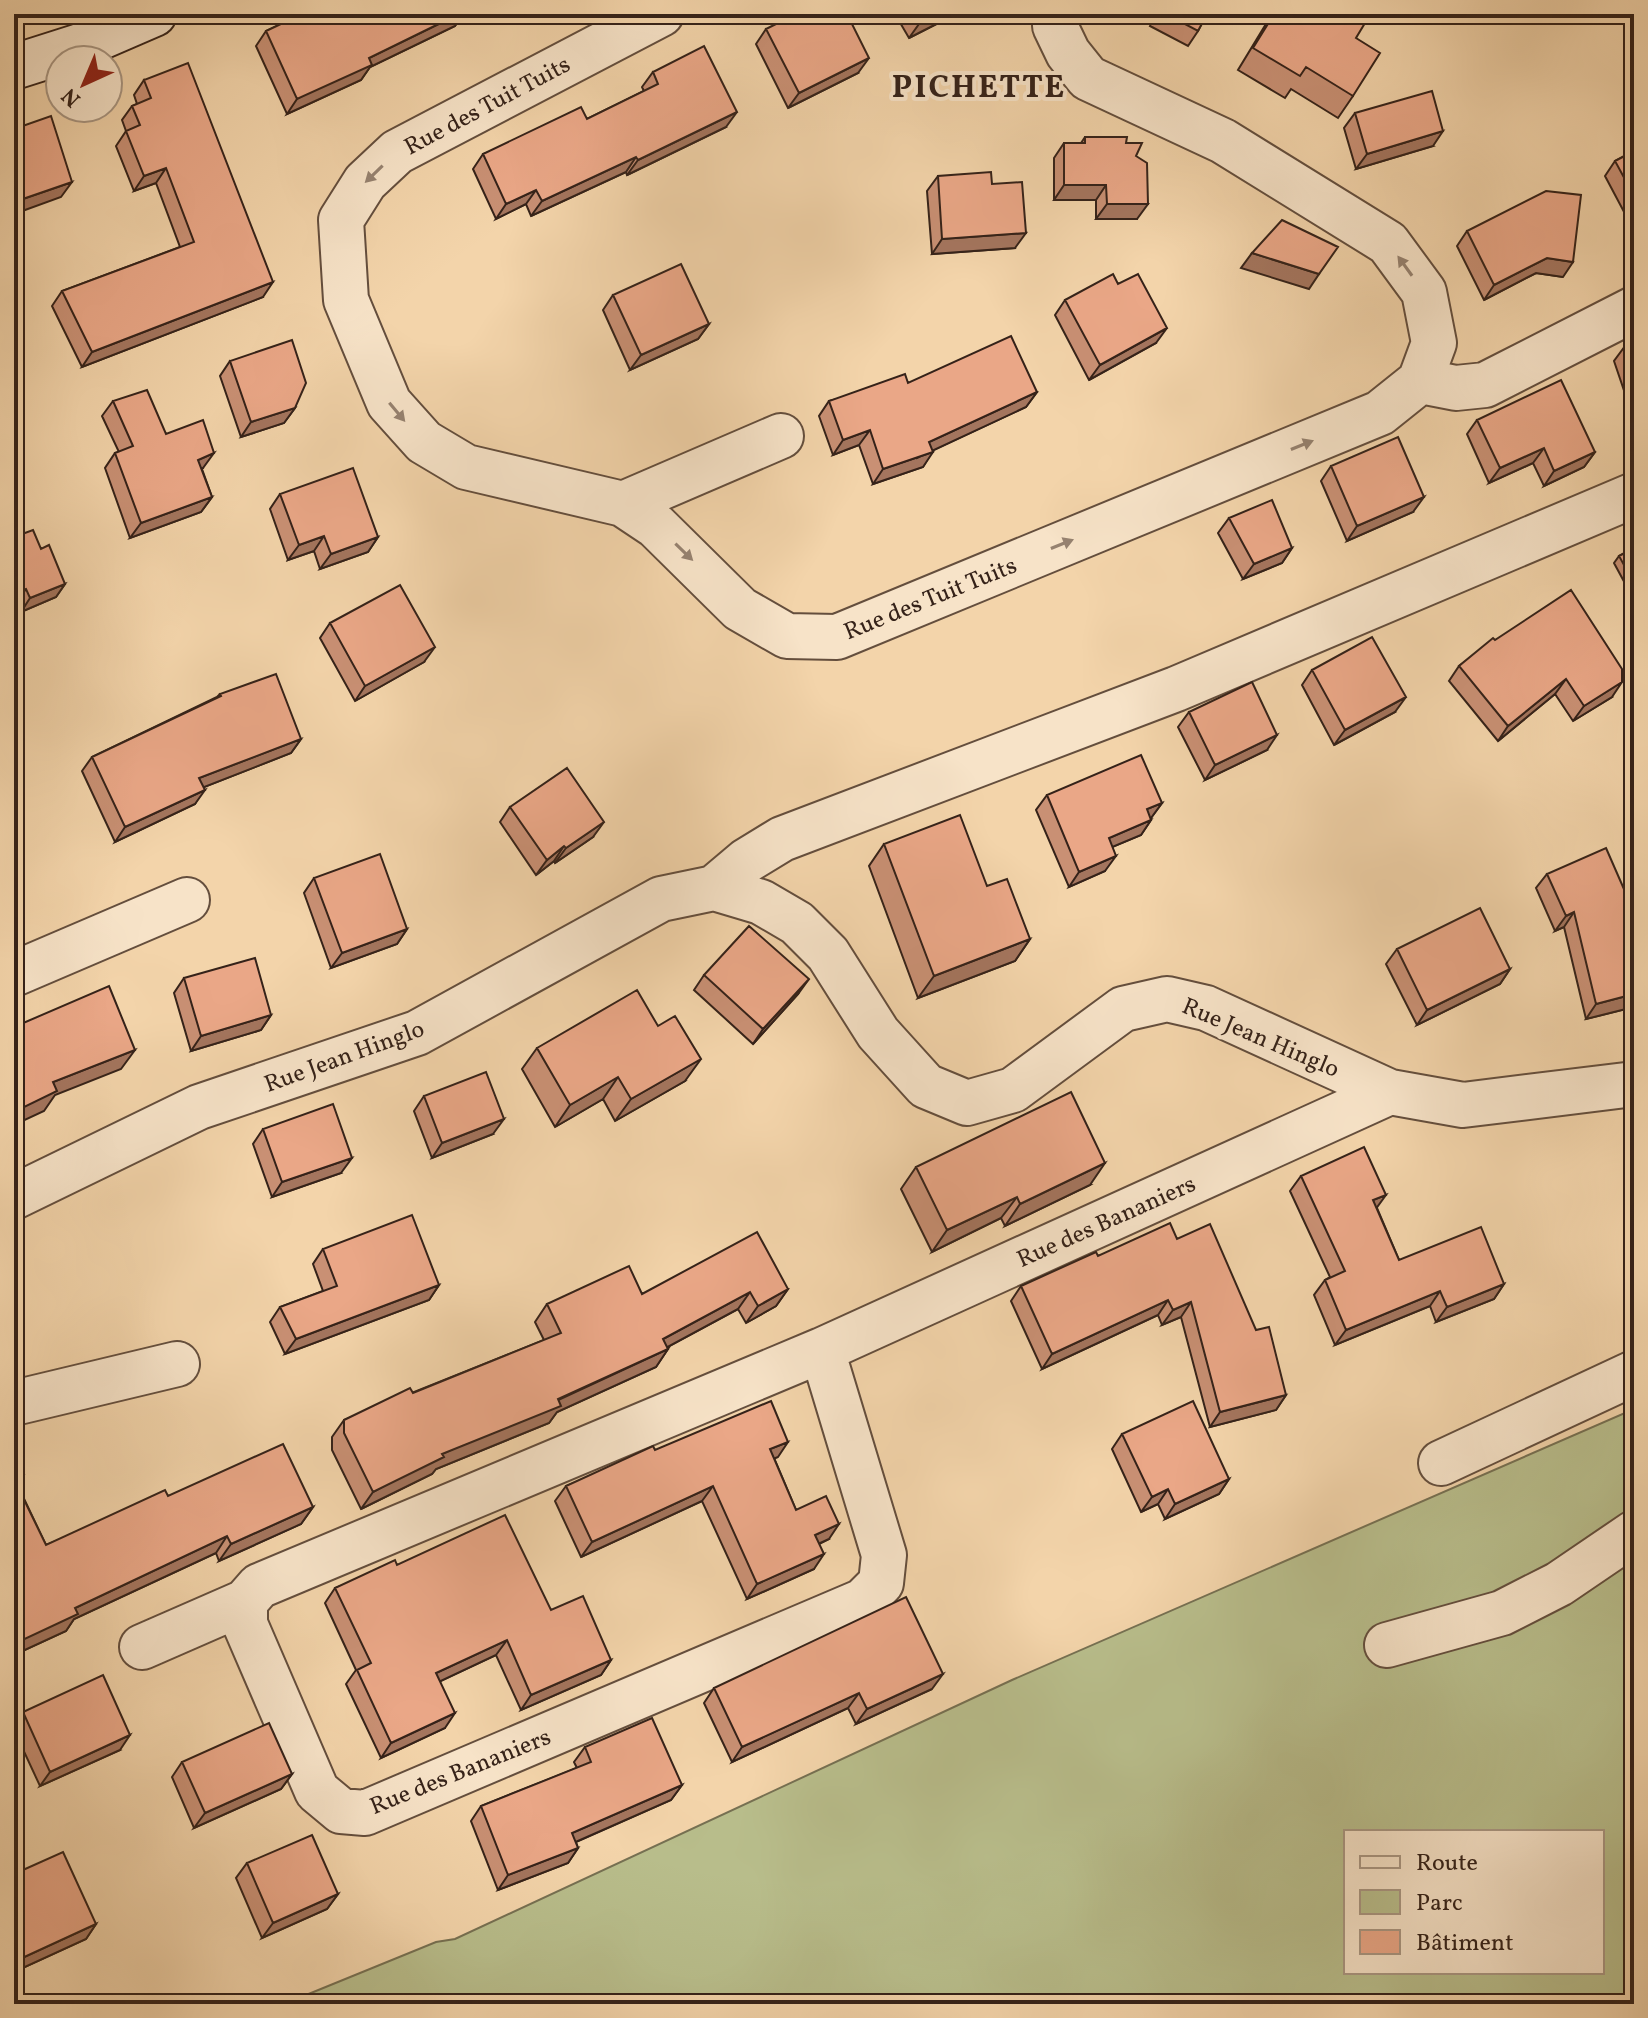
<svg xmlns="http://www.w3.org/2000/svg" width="1648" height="2018" viewBox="0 0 1648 2018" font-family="Vollkorn,serif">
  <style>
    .green { fill: #b8bd8b; stroke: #767052; stroke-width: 2; fill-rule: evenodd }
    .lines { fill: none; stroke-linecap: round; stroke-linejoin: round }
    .street-casing { stroke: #644e3d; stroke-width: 48 }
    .secondary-casing { stroke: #352219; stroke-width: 48 }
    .street { stroke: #f7e3c8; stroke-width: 44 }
    .secondary { stroke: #f7e3c8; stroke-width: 44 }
    .wall { fill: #c99074; stroke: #352219; stroke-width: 2 }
    .shaded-wall { fill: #a4755e; stroke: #352219; stroke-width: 2 }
    .building { fill: #eaa787; stroke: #352219; stroke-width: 2 }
    .oneway { fill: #968270 }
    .labels { text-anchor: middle; stroke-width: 8; stroke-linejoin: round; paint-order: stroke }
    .street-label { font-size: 24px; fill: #352219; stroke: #f7e3c8 }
    .district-label { font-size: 32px; font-weight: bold; letter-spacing: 2px; fill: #352219; stroke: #f7e3c8 }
  </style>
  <rect width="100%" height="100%" fill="#f3d4aa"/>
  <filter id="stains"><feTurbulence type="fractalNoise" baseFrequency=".0025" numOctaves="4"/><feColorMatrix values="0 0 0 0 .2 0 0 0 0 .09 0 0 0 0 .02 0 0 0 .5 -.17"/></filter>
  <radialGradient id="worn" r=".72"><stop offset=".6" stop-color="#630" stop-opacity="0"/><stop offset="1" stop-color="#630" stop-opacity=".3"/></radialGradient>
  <path class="green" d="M1634,1409V2004H284L436,1942L455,1939L1012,1680ZM1346,1832H1602V1972H1346Z"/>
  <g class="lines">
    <g class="street-casing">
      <path id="street" d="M661,14L397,152L365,182L341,220L346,300L389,403L424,442L466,467L623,504L656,526L740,609L787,636L837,637L1380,413L1420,381L1434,343L1424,292L1388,243L1223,141L1088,78L1068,53L1055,26V14
        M1420,381L1456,388L1485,385L1634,309
        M623,504L781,436
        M714,888L746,861L782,839L1176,689L1634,495
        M14,974L187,900
        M14,1197L199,1107L417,1033L661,899L714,888L761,902L797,923L828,954L878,1033L926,1086L967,1103L1013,1090L1123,1009L1167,999L1206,1008L1390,1092L1463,1105L1634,1084
        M822,1350L884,1555L881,1583L863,1601L365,1813L341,1811L317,1791L245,1624V1602L259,1586L822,1350L1390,1092
        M14,1403L177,1364
        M1441,1463L1634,1373
        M1387,1645L1502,1613L1559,1584L1634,1533
        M142,1647L245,1602"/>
    </g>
    <g class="secondary-casing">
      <path id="secondary" d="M14,67L80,46L154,14"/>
    </g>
    <use href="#street" class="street"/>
    <use href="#secondary" class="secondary"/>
  </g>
  <path class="wall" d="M302,14H463L455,26L370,67L361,80L287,114L256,46L266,31Z
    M895,14H956L909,38Z
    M1157,14H1207L1198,31L1188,46L1150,26Z
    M1272,14H1362L1356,38L1353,96L1338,118L1291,89L1285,98L1238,70Z
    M766,29L858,73L788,108L756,44Z
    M653,72L726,127L627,175L626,172L531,216L526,204L496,219L473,169L483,154L587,119L644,91L642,87Z
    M144,80L263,297L82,367L52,306L62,291L180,247L156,183L134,191L116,146L126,131L122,120L132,106L137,104L134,95Z
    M1355,113L1433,146L1356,169L1344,128Z
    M1085,137L1126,143L1136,156L1137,219H1096V200H1054V158L1064,143H1081Z
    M1634,151V226L1632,227L1605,176L1615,161Z
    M938,176L992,184L1015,248L932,254L927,191Z
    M1467,231L1563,277L1536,273L1484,300L1457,246Z
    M1118,284L1156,343L1089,380L1055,315L1065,300Z
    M613,295L709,324L698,339L630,370L603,310Z
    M1634,343V413L1632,414L1614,361L1625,346Z
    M230,361L295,408L284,423L241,437L220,376Z
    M908,383L1037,392L1026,407L933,450L923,467L873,484L859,445L833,455L819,416L829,401Z
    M113,401L166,434L203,468L202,469L212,497L201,512L130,538L105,468L115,453L119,452L102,416Z
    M1477,420L1595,452L1584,467L1544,486L1533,463L1489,483L1467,434Z
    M1331,466L1413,512L1347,541L1321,481Z
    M280,494L378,537L368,552L320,569L314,551L288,560L270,509Z
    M1229,518L1292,548L1282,563L1243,579L1218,533Z
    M14,537L41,549L65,584L56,597L21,612L17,602L14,603Z
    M1634,548V600L1614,563L1619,556Z
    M330,623L424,662L355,701L320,638Z
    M1495,640L1612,697L1573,721L1555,694L1498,741L1449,681L1459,666Z
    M1312,670L1395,712L1334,745L1302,685Z
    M220,694L301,739L291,753L204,787L195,804L115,842L82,771L92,757L217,697Z
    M1189,712L1267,750L1205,780L1178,727Z
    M1634,745V758L1630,750Z
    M1047,795L1162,803L1151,818V820L1141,835L1112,847L1105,871L1069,887L1036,810Z
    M510,807L593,837L555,863L554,861L536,875L500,822Z
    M884,844L987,886L1030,939L1015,961L918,998L869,866Z
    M1547,874L1634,912V1007L1586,1019L1564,927L1555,931L1536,888Z
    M314,878L407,929L397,944L331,968L304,893Z
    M1397,949L1510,969L1500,984L1417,1025L1386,964Z
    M704,975L798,994L753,1044L694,990Z
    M184,978L271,1015L261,1030L191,1051L174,993Z
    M537,1048L685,1081L615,1121L603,1099L555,1127L522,1069Z
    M424,1096L493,1134L432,1158L414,1111Z
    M263,1129L341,1173L272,1197L253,1144Z
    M916,1167L1090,1185L1005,1226L1001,1218L932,1252L901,1189Z
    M1301,1176L1377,1208L1399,1260L1504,1284L1494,1299L1436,1322L1430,1306L1335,1345L1314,1295L1325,1280L1330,1277L1290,1191Z
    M1177,1239L1286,1395L1276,1410L1210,1427L1181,1317L1162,1325L1158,1315L1042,1369L1011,1301L1021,1286L1098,1256Z
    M323,1249L439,1285L429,1300L285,1354L270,1322L280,1307L323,1291L313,1264Z
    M788,1289L776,1306L746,1323L738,1309L667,1347L668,1349L656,1367L557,1412L549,1423L436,1469L432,1474L361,1509L332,1450V1437L344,1420L544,1340L535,1322L547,1304L642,1294Z
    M1122,1434L1229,1479L1219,1494L1165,1519L1158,1504L1141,1512L1112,1449Z
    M655,1450L778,1457L774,1458L796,1510L829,1539L819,1544L814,1569L747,1599L702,1501L581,1557L555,1501L566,1486Z
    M14,1454L17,1484L46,1545L168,1496L313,1507L301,1524L219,1561L216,1553L74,1619L66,1631L14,1655Z
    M397,1565L551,1610L611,1660L601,1675L521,1710L496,1655L440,1681L445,1728L381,1758L346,1684L356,1670L325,1603L335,1588Z
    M714,1688L932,1689L856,1724L848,1708L732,1762L704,1703Z
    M23,1712L120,1750L40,1786L14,1730V1725Z
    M585,1747L682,1785L671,1800L576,1842L578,1848L568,1863L498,1890L471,1821L481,1806L577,1768L574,1762Z
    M182,1762L292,1774L281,1789L194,1828L172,1777Z
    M247,1863L338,1894L327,1909L262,1938L236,1878Z
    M14,1874L96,1924L86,1939L14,1972Z"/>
  <path class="shaded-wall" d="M459,14H463L455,26L370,67L361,80L287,114L297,99L369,58Z
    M938,14H956L909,38L919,24Z
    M869,58L858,73L788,108L799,93Z
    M737,112L726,127L627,175L638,160Z
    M1443,131L1433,146L1356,169L1367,154Z
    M636,157L626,172L531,216L542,201Z
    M166,168L156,183L134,191L144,176Z
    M72,182L61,197L14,214V202Z
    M1064,185H1106L1096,200H1054Z
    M536,190L526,204L496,219L506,204Z
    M1107,204H1148L1137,219H1096Z
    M1026,233L1015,248L932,254L942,239Z
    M1252,253L1319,274L1309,289L1241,268Z
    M1547,258L1573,262L1563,277L1536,273L1484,300L1494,285Z
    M273,282L263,297L82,367L92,352Z
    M709,324L698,339L630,370L641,355Z
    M1167,328L1156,343L1089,380L1100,365Z
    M1037,392L1026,407L919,457L929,442Z
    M295,408L284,423L241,437L251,422Z
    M870,430L859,445L833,455L843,440Z
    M1544,448L1533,463L1489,483L1500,468Z
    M933,452L923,467L873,484L883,469Z
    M1595,452L1584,467L1544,486L1554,471Z
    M214,453L203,468L188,475L198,460Z
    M212,497L201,512L130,538L141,523Z
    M1424,497L1413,512L1347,541L1357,526Z
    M324,536L314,551L288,560L299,545Z
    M378,537L368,552L320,569L331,554Z
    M1292,548L1282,563L1243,579L1254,564Z
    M65,584L56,597L21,612L30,598Z
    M26,589L17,602L14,603V593Z
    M435,647L424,662L355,701L365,686Z
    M1566,679L1555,694L1498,741L1508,726Z
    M1622,682L1612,697L1573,721L1584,706Z
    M1406,697L1395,712L1334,745L1345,730Z
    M1277,735L1267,750L1205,780L1215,765Z
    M301,739L291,753L189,793L199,778Z
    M205,790L195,804L115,842L125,827Z
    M1162,803L1151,818L1136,824L1147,809Z
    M1151,820L1141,835L1098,853L1109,838Z
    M604,822L593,837L555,863L566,848Z
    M564,846L554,861L536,875L547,860Z
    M1116,856L1105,871L1069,887L1079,872Z
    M1574,912L1564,927L1555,931L1566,916Z
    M407,929L397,944L331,968L342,953Z
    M1030,939L1015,961L918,998L934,976Z
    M1510,969L1500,984L1417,1025L1427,1010Z
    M809,979L798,994L753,1044L763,1029Z
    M1634,994V1007L1586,1019L1596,1004Z
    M271,1015L261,1030L191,1051L201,1036Z
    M135,1050L121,1069L55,1095L44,1111L14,1125V1112L53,1082Z
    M701,1059L685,1081L615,1121L631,1099Z
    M618,1077L603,1099L555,1127L570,1105Z
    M504,1119L493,1134L432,1158L442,1143Z
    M352,1158L341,1173L272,1197L282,1182Z
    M1105,1163L1090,1185L1005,1226L1020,1204Z
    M1386,1195L1375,1210L1373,1200Z
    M1017,1197L1001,1218L932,1252L947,1230Z
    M1504,1284L1494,1299L1436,1322L1447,1307Z
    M439,1285L429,1300L285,1354L296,1339Z
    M788,1289L776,1306L746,1323L758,1306Z
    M1440,1291L1430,1306L1335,1345L1346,1330Z
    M750,1292L738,1309L651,1356L663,1339Z
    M1168,1300L1158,1315L1042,1369L1052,1354Z
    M1191,1302L1181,1317L1162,1325L1173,1310Z
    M668,1349L656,1367L557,1412L549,1423L436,1469L432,1474L361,1509L373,1492L442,1454Z
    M1286,1395L1276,1410L1210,1427L1220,1412Z
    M788,1442L778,1457L760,1464L770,1449Z
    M24,1474L14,1488V1479Z
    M1229,1479L1219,1494L1165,1519L1175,1504Z
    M713,1486L702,1501L581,1557L592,1542Z
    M1168,1489L1158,1504L1141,1512L1152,1497Z
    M313,1507L301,1524L219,1561L231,1544Z
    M839,1524L829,1539L805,1550L815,1535Z
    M227,1536L216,1553L74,1619L66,1631L14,1655V1644L75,1608Z
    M824,1554L814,1569L747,1599L757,1584Z
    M507,1640L496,1655L426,1688L436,1673Z
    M611,1660L601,1675L521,1710L531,1695Z
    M943,1674L932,1689L856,1724L867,1709Z
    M859,1693L848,1708L732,1762L742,1747Z
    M455,1713L445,1728L381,1758L391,1743Z
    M130,1735L120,1750L40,1786L50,1772Z
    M292,1774L281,1789L194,1828L205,1813Z
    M682,1785L671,1800L562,1848L572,1833Z
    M578,1848L568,1863L498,1890L508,1875Z
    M338,1894L327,1909L262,1938L273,1923Z
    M96,1924L86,1939L14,1972V1967L20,1959Z"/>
  <path class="building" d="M302,14H459L369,58L372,65L297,99L266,31Z
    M796,14H847L869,58L799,93L766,29Z
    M913,14H938L919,24Z
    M1166,14H1207L1198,31Z
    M1274,14H1362L1368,18L1356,38L1380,53L1353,96L1306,67L1300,76L1253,48Z
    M704,46L737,112L638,160L636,157L542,201L536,190L506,204L483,154L581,107L587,119L658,84L653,72Z
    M188,63L273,282L92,352L62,291L194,242L166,168L144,176L126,131L140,125L132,106L151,98L144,80Z
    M1432,91L1443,131L1367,154L1355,113Z
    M51,116L72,182L14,202V129Z
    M1085,137H1127L1126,143H1142L1136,156L1147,163L1148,204H1107L1106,185H1064V143H1085Z
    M1634,151V196L1615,161Z
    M991,172L992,184L1022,182L1026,233L942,239L938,176Z
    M1546,191L1581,195L1573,262L1547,258L1494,285L1467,231Z
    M1282,220L1338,247L1319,274L1252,253Z
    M681,264L709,324L641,355L613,295Z
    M1113,274L1118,284L1138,274L1167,328L1100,365L1065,300Z
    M1011,336L1037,392L929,442L933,452L883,469L870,430L843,440L829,401L905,374L908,383Z
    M292,340L306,383L295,408L251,422L230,361Z
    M1634,343V373L1625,346Z
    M1561,380L1595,452L1554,471L1544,448L1500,468L1477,420Z
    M147,390L166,434L203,420L214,453L198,460L212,497L141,523L115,453L133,446L113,401Z
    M1398,437L1424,497L1357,526L1331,466Z
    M353,468L378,537L331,554L324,536L299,545L280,494Z
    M1272,500L1292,548L1254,564L1229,518Z
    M33,530L41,549L49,545L65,584L30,598L26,589L14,593V537Z
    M1634,548V583L1619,556Z
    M400,585L435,647L365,686L330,623Z
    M1571,590L1622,669V682L1584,706L1566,679L1508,726L1459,666L1493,638L1495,640Z
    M1372,637L1406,697L1345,730L1312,670Z
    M276,674L301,739L199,778L205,790L125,827L92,757L221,696L220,694Z
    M1252,682L1277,735L1215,765L1189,712Z
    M1141,755L1162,803L1147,809L1151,820L1109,838L1116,856L1079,872L1047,795Z
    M567,768L604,822L566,848L564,846L547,860L510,807Z
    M960,815L987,886L1007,879L1030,939L934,976L884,844Z
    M1606,848L1634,912V994L1596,1004L1574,912L1566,916L1547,874Z
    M380,854L407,929L342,953L314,878Z
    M1480,908L1510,969L1427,1010L1397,949Z
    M749,926L809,979L763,1029L704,975Z
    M255,958L271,1015L201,1036L184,978Z
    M109,986L135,1050L53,1082L57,1091L14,1112V1027Z
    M637,990L658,1026L675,1016L701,1059L631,1099L618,1077L570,1105L537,1048Z
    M486,1072L504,1119L442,1143L424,1096Z
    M1071,1092L1105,1163L1020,1204L1017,1197L947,1230L916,1167Z
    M333,1104L352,1158L282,1182L263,1129Z
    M1364,1147L1386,1195L1373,1200L1399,1260L1481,1227L1504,1284L1447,1307L1440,1291L1346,1330L1325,1280L1345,1271L1301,1176Z
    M412,1215L439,1285L296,1339L280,1307L337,1286L323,1249Z
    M1170,1223L1177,1239L1210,1224L1256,1330L1269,1327L1286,1395L1220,1412L1191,1302L1173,1310L1168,1300L1052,1354L1021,1286L1096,1252L1098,1256Z
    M757,1232L788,1289L758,1306L750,1292L663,1339L668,1349L558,1399L561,1406L442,1454L444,1457L373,1492L344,1433V1420L410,1388L413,1393L561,1333L547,1304L629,1266L642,1294Z
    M14,1330L21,1344L14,1348Z
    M771,1401L788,1442L770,1449L796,1510L826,1496L839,1524L815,1535L824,1554L757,1584L713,1486L592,1542L566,1486L653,1446L655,1450Z
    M1193,1401L1229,1479L1175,1504L1168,1489L1152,1497L1122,1434Z
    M283,1444L313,1507L231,1544L227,1536L75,1608L78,1614L14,1644V1454L24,1474L14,1479L46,1545L165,1490L168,1496Z
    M505,1515L551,1610L583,1596L611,1660L531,1695L507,1640L436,1673L455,1713L391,1743L357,1670L371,1663L335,1588L395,1560L397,1565Z
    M906,1597L943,1674L867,1709L859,1693L742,1747L714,1688Z
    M103,1675L130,1735L50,1772L23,1712Z
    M652,1718L682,1785L572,1833L578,1848L508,1875L481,1806L591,1762L585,1747Z
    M269,1723L292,1774L205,1813L182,1762Z
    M312,1835L338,1894L273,1923L247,1863Z
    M63,1852L96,1924L20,1959L14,1945V1874Z"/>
  <defs><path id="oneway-solid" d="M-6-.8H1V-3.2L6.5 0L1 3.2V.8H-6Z" transform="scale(2)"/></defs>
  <g class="oneway">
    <use href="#oneway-solid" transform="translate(374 174) rotate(136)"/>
    <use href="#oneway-solid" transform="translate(1405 266) rotate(-126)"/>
    <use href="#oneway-solid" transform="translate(397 412) rotate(50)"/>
    <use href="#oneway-solid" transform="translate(1302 445) rotate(-22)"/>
    <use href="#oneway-solid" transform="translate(1062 544) rotate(-22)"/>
    <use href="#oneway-solid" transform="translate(684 552) rotate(44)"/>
  </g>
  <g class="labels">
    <g class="street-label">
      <text transform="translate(487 105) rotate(-28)" y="8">Rue des Tuit Tuits</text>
      <text transform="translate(930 598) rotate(-22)" y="8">Rue des Tuit Tuits</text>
      <text transform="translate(1261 1037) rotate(23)" y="8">Rue Jean Hinglo</text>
      <text transform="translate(344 1056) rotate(-20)" y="8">Rue Jean Hinglo</text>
      <text transform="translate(1106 1221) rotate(-24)" y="8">Rue des Bananiers</text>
      <text transform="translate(460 1771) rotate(-22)" y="8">Rue des Bananiers</text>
    </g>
    <g class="district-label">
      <text x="979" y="97">PICHETTE</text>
    </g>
  </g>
  <rect width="1648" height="2018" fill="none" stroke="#f3d4aa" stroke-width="48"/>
  <rect x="16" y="16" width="1616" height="1986" fill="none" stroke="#352219" stroke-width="4"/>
  <rect x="24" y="24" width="1600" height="1970" fill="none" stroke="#352219" stroke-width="2"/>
  <rect x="1344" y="1830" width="260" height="144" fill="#f7e3c8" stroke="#a99682" stroke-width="2"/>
  <rect x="1360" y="1856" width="40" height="12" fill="#f7e3c8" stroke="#a99682" stroke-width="2"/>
  <text x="1416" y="1870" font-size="24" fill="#352219">Route</text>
  <rect x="1360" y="1890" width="40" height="24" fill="#b8bd8b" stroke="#a99682" stroke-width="2"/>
  <text x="1416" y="1910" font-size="24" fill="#352219">Parc</text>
  <rect x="1360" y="1930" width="40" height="24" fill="#eaa787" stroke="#a99682" stroke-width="2"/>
  <text x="1416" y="1950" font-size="24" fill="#352219">Bâtiment</text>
  <g transform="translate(84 84) rotate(224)"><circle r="38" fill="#f7e3c8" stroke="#a99682" stroke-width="2"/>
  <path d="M0-6L14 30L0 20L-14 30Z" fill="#8f2418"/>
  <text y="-12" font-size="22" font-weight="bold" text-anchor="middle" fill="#352219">N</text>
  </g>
  <rect width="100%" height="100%" filter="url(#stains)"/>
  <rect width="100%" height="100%" fill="url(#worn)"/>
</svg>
